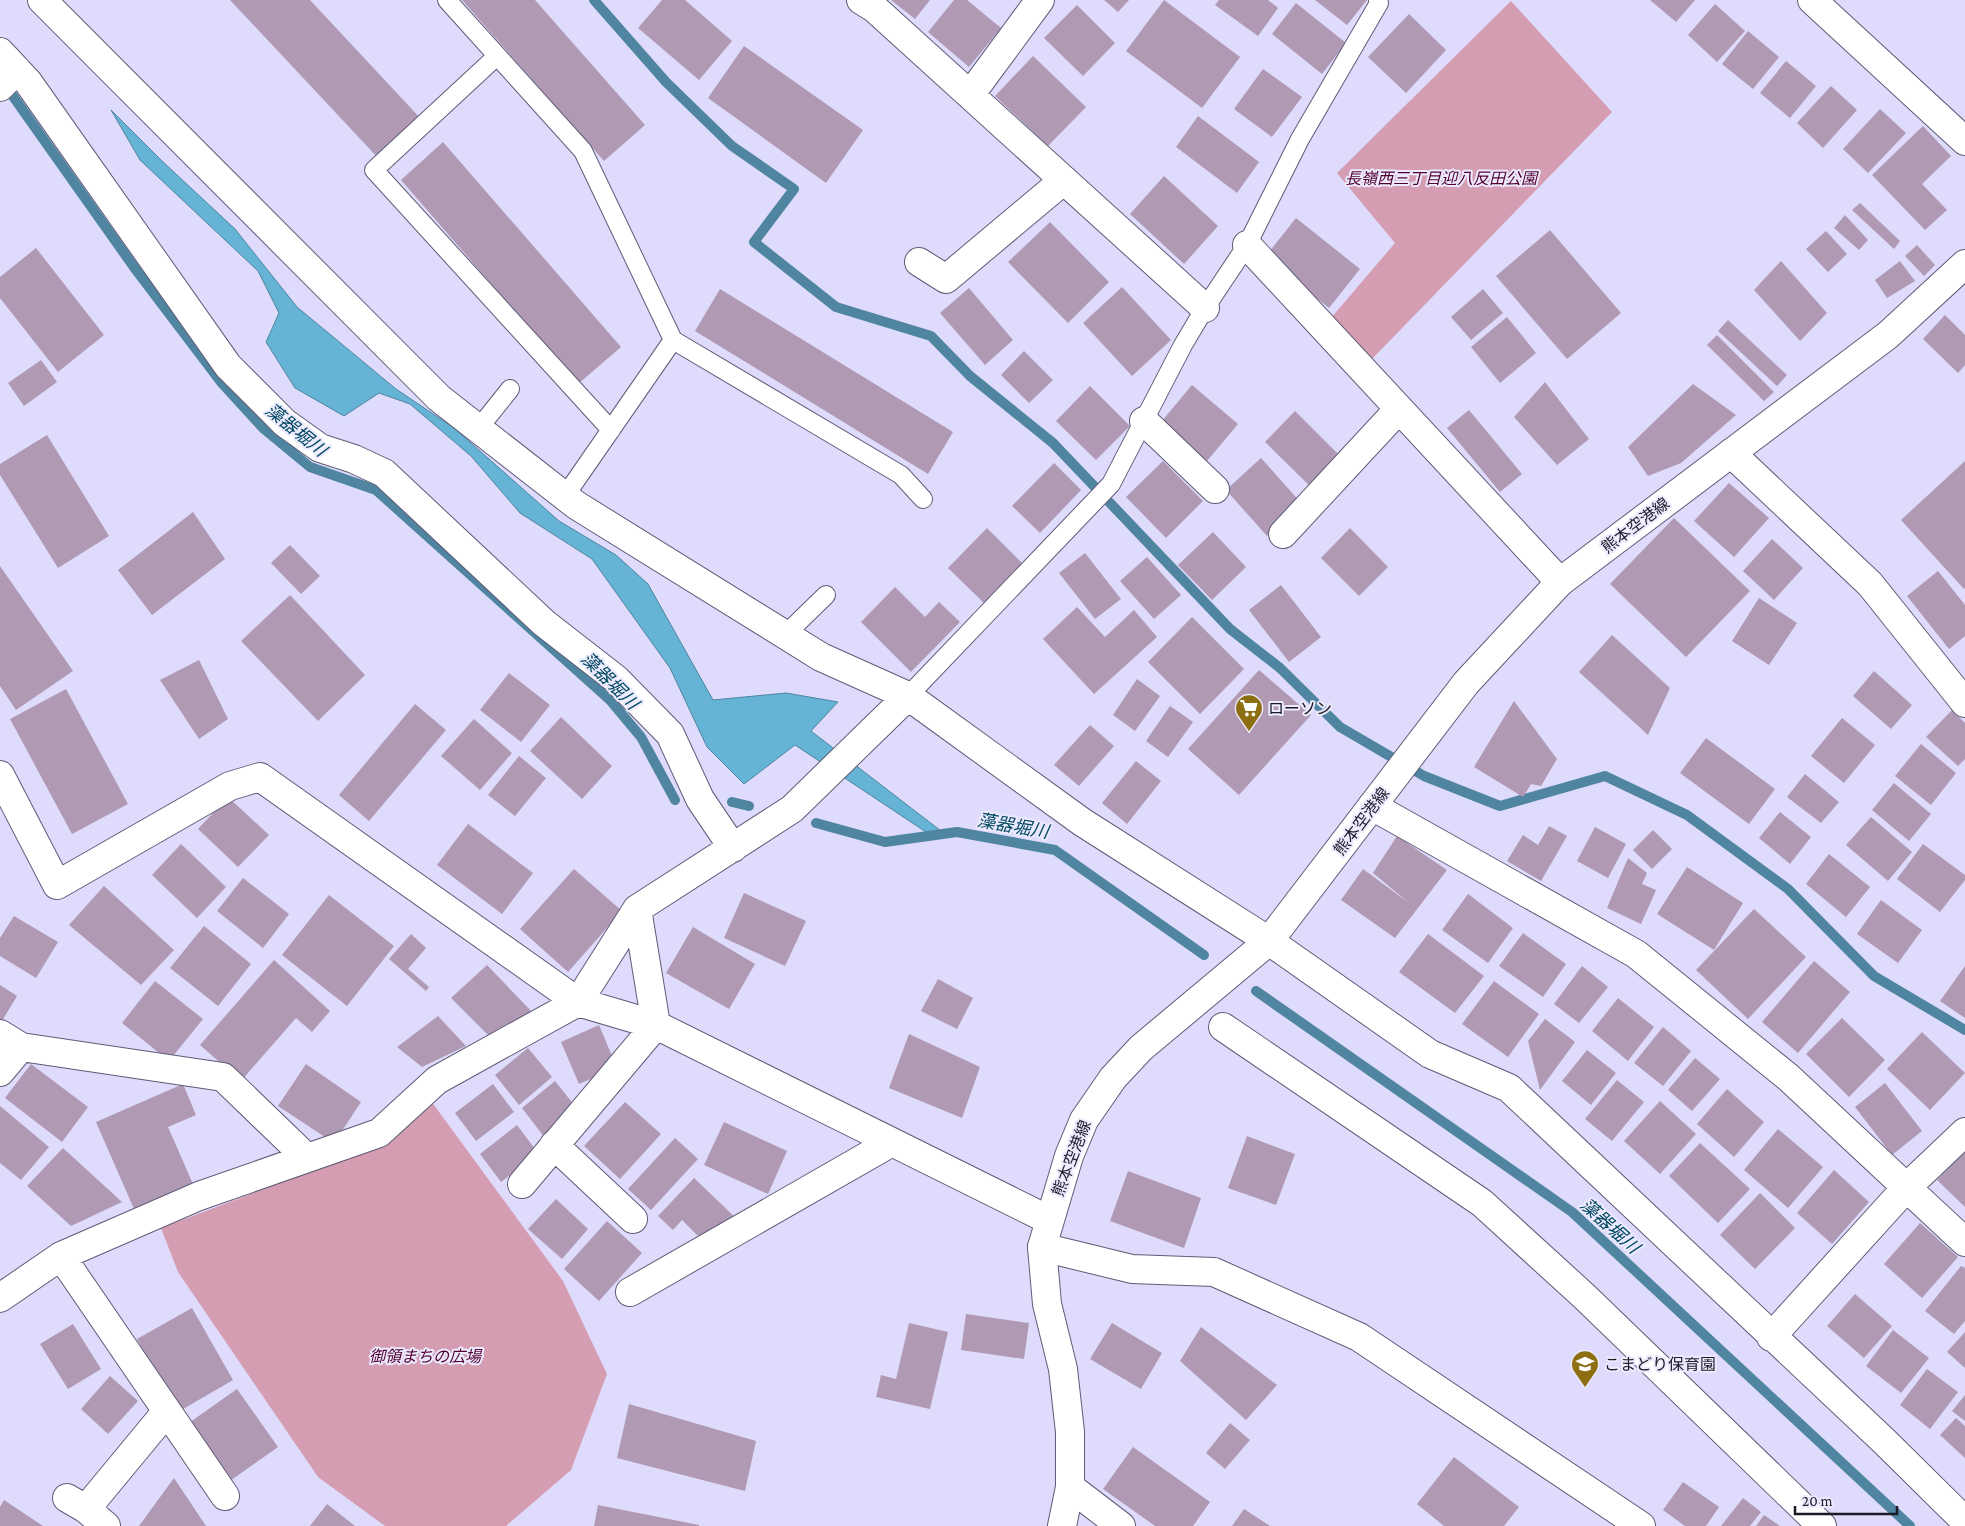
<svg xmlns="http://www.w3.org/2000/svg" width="1965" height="1526" viewBox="0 0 1965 1526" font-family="'Crimson Pro','Noto Sans JP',serif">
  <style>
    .green { fill: #d49db2 }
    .water { fill: #65b3d5; stroke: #4f85a0 }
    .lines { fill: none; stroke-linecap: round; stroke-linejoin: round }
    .stream { stroke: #4f85a0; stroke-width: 10 }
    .building { fill: #b099b3 }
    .lane-casing { stroke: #5f5b77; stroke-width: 20 }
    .street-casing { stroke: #5f5b77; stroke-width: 30 }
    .secondary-casing { stroke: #5f5b77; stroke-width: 30 }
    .lane { stroke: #fff; stroke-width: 18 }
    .street { stroke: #fff; stroke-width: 28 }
    .secondary { stroke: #fff; stroke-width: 28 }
    .labels { text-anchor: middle; stroke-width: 4; stroke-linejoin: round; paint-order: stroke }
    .park-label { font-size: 16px; font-style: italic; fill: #53002f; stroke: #eceafe }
    .street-label { font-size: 16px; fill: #1b1a25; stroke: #eceafe }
    .poi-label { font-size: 16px; fill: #1b1a25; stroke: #eceafe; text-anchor: start }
    .water-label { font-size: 18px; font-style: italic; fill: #014860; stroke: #eceafe }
  </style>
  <rect width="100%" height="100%" fill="#dfdbfc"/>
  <path class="green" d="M1511,1L1612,112L1371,360L1331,318L1395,243L1337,173Z
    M431,1101L563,1281L607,1374L571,1470L506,1526H385L318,1477L178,1272L161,1228L378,1146Z"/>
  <path class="water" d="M111,110L162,161L235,229L297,307L396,389L454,428L559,521L616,555L648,584L713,700L786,693L838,702L811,731L945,834L932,836L795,745L744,784L707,747L670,668L592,559L520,513L471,456L410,404L379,393L344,416L295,388L266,342L279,313L258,271L140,160Z"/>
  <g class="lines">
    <path class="stream" d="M594,0L666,82L732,146L794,189L754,242L836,307L931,336L970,376L1053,443L1230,629L1280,668L1340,727L1424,776L1500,806L1605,776L1687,815L1788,889L1874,976L1965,1030
      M10,92L136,270L221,382L264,429L310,467L376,490L610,700L641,737L675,800
      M732,802L749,806
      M816,823L885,842L957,832L1055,850L1204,955
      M1256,991L1572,1212L1910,1526"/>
  </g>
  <path class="building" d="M230,0H310L422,120L380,160Z
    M462,0H535L645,125L604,161Z
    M662,0H685L732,41L699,80L638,28Z
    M891,0H930L915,19Z
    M954,0H967L1001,28L969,67L928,32Z
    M1104,0H1129L1118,12Z
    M1164,0L1240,57L1202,108L1126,51Z
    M1219,0H1268L1278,8L1258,36L1215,5Z
    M1315,0H1367L1347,25Z
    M1650,0H1695L1676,22Z
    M1296,3L1346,43L1322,74L1272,34Z
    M1715,4L1745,31L1717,62L1688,35Z
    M1077,5L1115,43L1083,76L1044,38Z
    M1409,14L1446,50L1406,93L1368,57Z
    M1748,31L1779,57L1753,89L1722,64Z
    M744,46L863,130L826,183L708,98Z
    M1033,56L1086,107L1048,146L995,96Z
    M1786,61L1816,86L1790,118L1760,93Z
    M1263,69L1302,97L1272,137L1234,109Z
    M1831,86L1857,110L1823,148L1797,123Z
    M1880,109L1906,133L1868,173L1843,149Z
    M1198,116L1259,162L1237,193L1176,147Z
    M1923,126L1951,156L1922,184L1947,210L1925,230L1872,175Z
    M443,142L621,347L578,384L401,180Z
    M1164,176L1218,226L1184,264L1130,214Z
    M1860,203L1900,241L1894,249L1852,210Z
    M1845,215L1868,240L1859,250L1834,228Z
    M1296,218L1360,269L1329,308L1265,257Z
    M1050,222L1109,282L1068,323L1008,262Z
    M1550,230L1621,313L1567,359L1496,276Z
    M1826,231L1847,254L1828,272L1806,249Z
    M1917,245L1935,265L1924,276L1905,256Z
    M36,248L104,335L58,372L0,298V277Z
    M1781,261L1827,313L1800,341L1754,290Z
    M1900,261L1915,281L1887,298L1875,280Z
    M1122,287L1171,340L1132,376L1083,323Z
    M969,288L1013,340L985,365L940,313Z
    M720,289L953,432L928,474L695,331Z
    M1483,289L1503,313L1471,340L1451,317Z
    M1945,315L1965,335V365L1958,373L1923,339Z
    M1507,317L1536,353L1500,383L1471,347Z
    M1728,320L1787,375L1777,386L1718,331Z
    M1717,335L1774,392L1764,401L1707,345Z
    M1024,351L1053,380L1029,403L1001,375Z
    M41,360L57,382L24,406L8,383Z
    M1545,382L1589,439L1557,465L1514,417Z
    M1693,384L1736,415L1681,463L1648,476L1628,447Z
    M1192,385L1238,424L1207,461L1161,422Z
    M1090,386L1130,426L1096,460L1056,421Z
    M1469,410L1522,474L1500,492L1447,428Z
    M1295,411L1345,461L1315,491L1265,442Z
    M47,435L109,536L58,568L0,475V464Z
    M1261,458L1302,504L1267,536L1226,490Z
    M1163,461L1203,501L1166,538L1126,497Z
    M1965,461V588L1964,589L1901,520Z
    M1054,463L1081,490L1040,533L1012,506Z
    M1729,483L1769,518L1734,557L1694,521Z
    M193,512L225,559L152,615L118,570Z
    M1674,518L1750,591L1686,657L1610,584Z
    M987,528L1026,567L987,606L948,568Z
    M1350,528L1388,567L1359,596L1321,558Z
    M1213,532L1246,567L1212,600L1178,565Z
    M1772,539L1803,568L1774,600L1743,571Z
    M290,545L320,576L301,594L271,563Z
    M1085,553L1121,599L1095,619L1059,573Z
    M1147,557L1181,595L1154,619L1120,581Z
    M0,566L73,671L16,710L0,686Z
    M1938,571L1965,605V636L1949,649L1907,596Z
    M1281,585L1321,637L1289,662L1249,610Z
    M895,587L925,617L939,602L960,622L911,672L861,622Z
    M290,595L365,675L318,721L241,641Z
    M1759,598L1797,623L1769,665L1732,641Z
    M1077,607L1105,637L1134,610L1157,637L1094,694L1043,639Z
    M1192,617L1244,669L1200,714L1148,662Z
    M1612,635L1670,688L1648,735L1579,672Z
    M199,660L228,719L199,739L160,680Z
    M1259,670L1311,715L1239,795L1188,749Z
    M1874,671L1912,705L1891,729L1853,696Z
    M509,673L550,705L521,742L480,710Z
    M1137,679L1160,696L1135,731L1113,715Z
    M66,689L128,804L72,834L10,719Z
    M1514,701L1557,759L1541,786L1531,784L1523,797L1474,767Z
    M415,704L446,730L369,821L339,795Z
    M1170,706L1193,722L1168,757L1146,741Z
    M1952,710L1965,723V759L1958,766L1926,737Z
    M561,717L612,766L582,799L530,751Z
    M1842,718L1875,745L1844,783L1811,756Z
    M474,719L512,753L480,790L441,756Z
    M1090,725L1114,746L1079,786L1054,765Z
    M1706,738L1775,789L1749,824L1680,773Z
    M1921,744L1956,773L1931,805L1895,776Z
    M519,756L546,778L515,816L488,795Z
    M1136,761L1161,781L1127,824L1102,803Z
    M1805,774L1839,802L1821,823L1787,797Z
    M1894,783L1931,814L1909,841L1872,810Z
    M228,797L269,835L238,867L198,829Z
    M1780,812L1811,837L1790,864L1759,838Z
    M1871,817L1912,852L1888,881L1846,845Z
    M468,824L533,873L502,914L437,865Z
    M1549,826L1567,836L1541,881L1507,861L1523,835L1538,845Z
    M1595,827L1626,844L1608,878L1577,861Z
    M1653,830L1672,849L1652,869L1633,850Z
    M1397,836L1447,870L1395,938L1341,900L1363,869L1409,903L1373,873Z
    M181,844L226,887L197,918L152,875Z
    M1923,844L1965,875V880L1940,912L1897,879Z
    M1829,854L1870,887L1846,917L1806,884Z
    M1628,858L1647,873L1642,884L1656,890L1641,924L1607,908Z
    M1687,867L1743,903L1714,950L1657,914Z
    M574,869L622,911L568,972L520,929Z
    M243,878L289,914L263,948L217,911Z
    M104,886L174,950L141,985L69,925Z
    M744,893L806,921L785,966L724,938Z
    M1468,894L1513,928L1488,963L1442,930Z
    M329,895L394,946L347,1006L282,955Z
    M1881,900L1922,930L1898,963L1857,934Z
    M1754,909L1806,957L1748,1019L1696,970Z
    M14,916L58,942L36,978L0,956V938Z
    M204,926L251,964L218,1006L170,968Z
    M693,927L755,964L729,1009L666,973Z
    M1523,933L1566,964L1543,997L1499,966Z
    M411,934L426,948L408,969L429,987L426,991L389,959Z
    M1428,934L1484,976L1455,1013L1399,972Z
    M274,960L330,1011L312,1032L296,1018L241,1081L200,1045Z
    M1814,961L1850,992L1798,1053L1762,1022Z
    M487,965L534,1014L499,1046L451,998Z
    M1582,966L1608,987L1579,1023L1554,1004Z
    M1965,966V1018L1940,1001Z
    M938,979L973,998L957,1029L921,1011Z
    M155,981L203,1019L169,1061L122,1023Z
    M1494,981L1539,1014L1508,1057L1462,1024Z
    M0,985L17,996L2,1021L0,1020Z
    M1618,998L1654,1027L1628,1061L1592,1031Z
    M438,1016L466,1046L422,1067L397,1047Z
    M1842,1018L1885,1060L1849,1097L1806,1054Z
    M1545,1019L1575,1042L1540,1090L1528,1041Z
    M599,1025L617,1068L579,1084L561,1042Z
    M1663,1027L1691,1051L1663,1086L1634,1063Z
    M1922,1032L1965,1073L1930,1110L1887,1069Z
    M909,1034L980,1067L962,1118L889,1088Z
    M528,1048L552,1077L519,1105L495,1075Z
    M1587,1050L1616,1073L1591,1105L1562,1081Z
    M1695,1058L1720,1079L1692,1111L1668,1090Z
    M31,1064L88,1107L62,1142L5,1098Z
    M306,1064L361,1102L334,1143L278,1106Z
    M1617,1080L1644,1102L1612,1141L1585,1119Z
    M555,1081L579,1111L545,1138L522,1108Z
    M1885,1083L1922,1131L1892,1155L1855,1107Z
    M183,1084L196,1115L168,1127L193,1184L134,1209L96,1122Z
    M493,1084L514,1112L476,1141L455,1113Z
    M1727,1089L1764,1122L1734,1157L1697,1124Z
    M1660,1101L1696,1134L1660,1174L1624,1141Z
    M625,1102L661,1134L620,1179L584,1146Z
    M0,1106L49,1147L21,1180L0,1163Z
    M724,1122L787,1151L768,1194L704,1165Z
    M517,1125L538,1153L501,1182L480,1154Z
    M1778,1129L1823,1167L1788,1208L1744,1170Z
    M1247,1136L1295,1154L1276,1205L1228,1188Z
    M675,1138L698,1159L651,1210L628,1189Z
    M1700,1143L1750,1189L1718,1223L1669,1176Z
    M63,1148L122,1202L71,1226L27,1186Z
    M1965,1151V1207L1937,1180Z
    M1834,1170L1869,1202L1832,1244L1797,1213Z
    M1128,1171L1201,1198L1184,1248L1110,1221Z
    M694,1178L741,1223L705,1243L682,1220L673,1230L658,1216Z
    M1760,1193L1795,1228L1755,1269L1720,1235Z
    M556,1199L588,1229L562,1259L528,1229Z
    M607,1221L642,1253L599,1301L564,1269Z
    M1920,1223L1958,1257L1922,1298L1884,1264Z
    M1961,1266L1965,1268V1321L1954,1334L1925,1311Z
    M1855,1294L1892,1326L1864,1358L1827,1326Z
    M192,1308L233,1380L178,1412L137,1339Z
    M966,1314L1029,1323L1024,1359L961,1350Z
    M909,1323L948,1332L930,1409L876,1397L881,1375L896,1379Z
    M1112,1323L1162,1353L1141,1389L1090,1359Z
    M73,1324L101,1369L68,1389L40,1344Z
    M1201,1327L1277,1385L1246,1420L1180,1361Z
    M1893,1330L1929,1358L1901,1393L1866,1366Z
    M1965,1332V1368L1947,1352Z
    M1927,1369L1958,1392L1930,1429L1900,1405Z
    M110,1376L138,1401L108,1434L81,1409Z
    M237,1389L278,1447L227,1483L186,1425Z
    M1965,1395V1421L1952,1411Z
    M629,1404L756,1441L745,1491L617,1458Z
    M1956,1418L1965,1426V1458L1940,1435Z
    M1230,1423L1250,1440L1225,1469L1206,1453Z
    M1133,1447L1210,1502L1193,1526H1155L1103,1489Z
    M1454,1457L1519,1507L1504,1526H1444L1417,1504Z
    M174,1478L206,1526H139Z
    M1683,1482L1719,1507L1706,1526H1685L1663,1510Z
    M1743,1498L1761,1512L1750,1526H1721Z
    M4,1500L43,1526H0V1507Z
    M327,1504L355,1526H310Z
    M598,1505L699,1525V1526H594Z
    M1244,1509L1270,1526H1232Z
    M1764,1515L1780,1526H1756Z"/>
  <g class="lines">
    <g class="lane-casing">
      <path id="lane" d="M447,0L583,151L673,340L901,475L923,499
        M497,56L374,170L611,430
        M478,429L510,389
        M565,496L673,340
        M786,634L826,595
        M908,696L1111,484L1183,345L1205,308L1247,245L1300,139L1379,3L1378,0"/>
    </g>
    <g class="street-casing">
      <path id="street" d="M42,0L439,398L576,505L821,657L908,696L1082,822L1269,941L1430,1054L1509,1088L1884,1441L1965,1521
        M861,0L874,8L1205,308
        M1812,0L1965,141
        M0,52L28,82L228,366L285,423L320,448L354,459L384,473L544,623L616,679L670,734L700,799L733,848
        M0,87L17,70
        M970,95L1040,0
        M1247,245L1560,582
        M919,262L946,279L1064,180
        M1144,421L1215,489
        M1731,453L1870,584L1965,703
        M1283,534L1399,409
        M0,775L57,885L230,786L260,777L578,1002L656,1025L1049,1220
        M1372,806L1636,954L1788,1077L1965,1242
        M1223,1027L1482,1203L1585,1297L1822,1526
        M0,1034L21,1047L223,1077L307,1158
        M0,1072L21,1047
        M554,1145L633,1219
        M522,1184L656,1025L637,909
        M1042,1247L1132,1269L1214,1272L1359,1337L1641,1526
        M61,1256L225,1496
        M630,1292L892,1142
        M0,1298L61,1256L199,1196L379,1133L437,1080L578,1002L637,909L792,809L908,696
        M1771,1337L1906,1188L1965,1132
        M1070,1487L1121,1526
        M67,1498L86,1509L106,1526
        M86,1509L167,1411"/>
    </g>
    <g class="secondary-casing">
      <path id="secondary" d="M1062,1526L1070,1487V1432L1063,1369L1047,1304L1042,1247L1069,1156L1084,1120L1113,1078L1141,1048L1269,941L1466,683L1560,582L1888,335L1965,264"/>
    </g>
    <use href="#lane" class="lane"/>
    <use href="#street" class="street"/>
    <use href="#secondary" class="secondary"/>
  </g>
  <defs>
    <g id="supermarket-pin" transform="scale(1.4375)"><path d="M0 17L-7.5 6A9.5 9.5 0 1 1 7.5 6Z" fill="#8d6e11" stroke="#eceafe"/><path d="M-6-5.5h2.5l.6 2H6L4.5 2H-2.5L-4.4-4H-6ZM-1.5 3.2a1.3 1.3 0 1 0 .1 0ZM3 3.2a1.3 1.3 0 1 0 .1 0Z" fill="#fff"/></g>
    <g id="school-pin" transform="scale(1.4375)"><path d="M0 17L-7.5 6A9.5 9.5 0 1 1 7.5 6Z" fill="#8d6e11" stroke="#eceafe"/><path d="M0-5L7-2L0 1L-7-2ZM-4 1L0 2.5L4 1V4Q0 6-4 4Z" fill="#fff"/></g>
  </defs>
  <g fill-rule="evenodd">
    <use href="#supermarket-pin" x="1249" y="708"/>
    <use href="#school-pin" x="1585" y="1364"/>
  </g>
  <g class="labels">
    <g class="park-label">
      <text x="1441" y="184">長嶺西三丁目迎八反田公園</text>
      <text x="425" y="1362">御領まちの広場</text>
    </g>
    <g class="street-label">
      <text transform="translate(1635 525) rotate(-37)" y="6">熊本空港線</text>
      <text transform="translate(1361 821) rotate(-53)" y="6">熊本空港線</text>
      <text transform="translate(1071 1158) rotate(-69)" y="6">熊本空港線</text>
    </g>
    <g class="poi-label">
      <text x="1268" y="714">ローソン</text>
      <text x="1604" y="1370">こまどり保育園</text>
    </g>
    <g class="water-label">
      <text transform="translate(296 430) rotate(39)" y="6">藻器堀川</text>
      <text transform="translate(610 681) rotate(45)" y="6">藻器堀川</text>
      <text transform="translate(1013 826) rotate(10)" y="6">藻器堀川</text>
      <text transform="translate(1610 1226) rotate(42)" y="6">藻器堀川</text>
    </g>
  </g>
  <path d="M1795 1506v8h102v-8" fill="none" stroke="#1b1a25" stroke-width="2.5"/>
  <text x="1802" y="1506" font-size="15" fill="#1b1a25" stroke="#eceafe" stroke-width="4" paint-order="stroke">20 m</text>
</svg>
